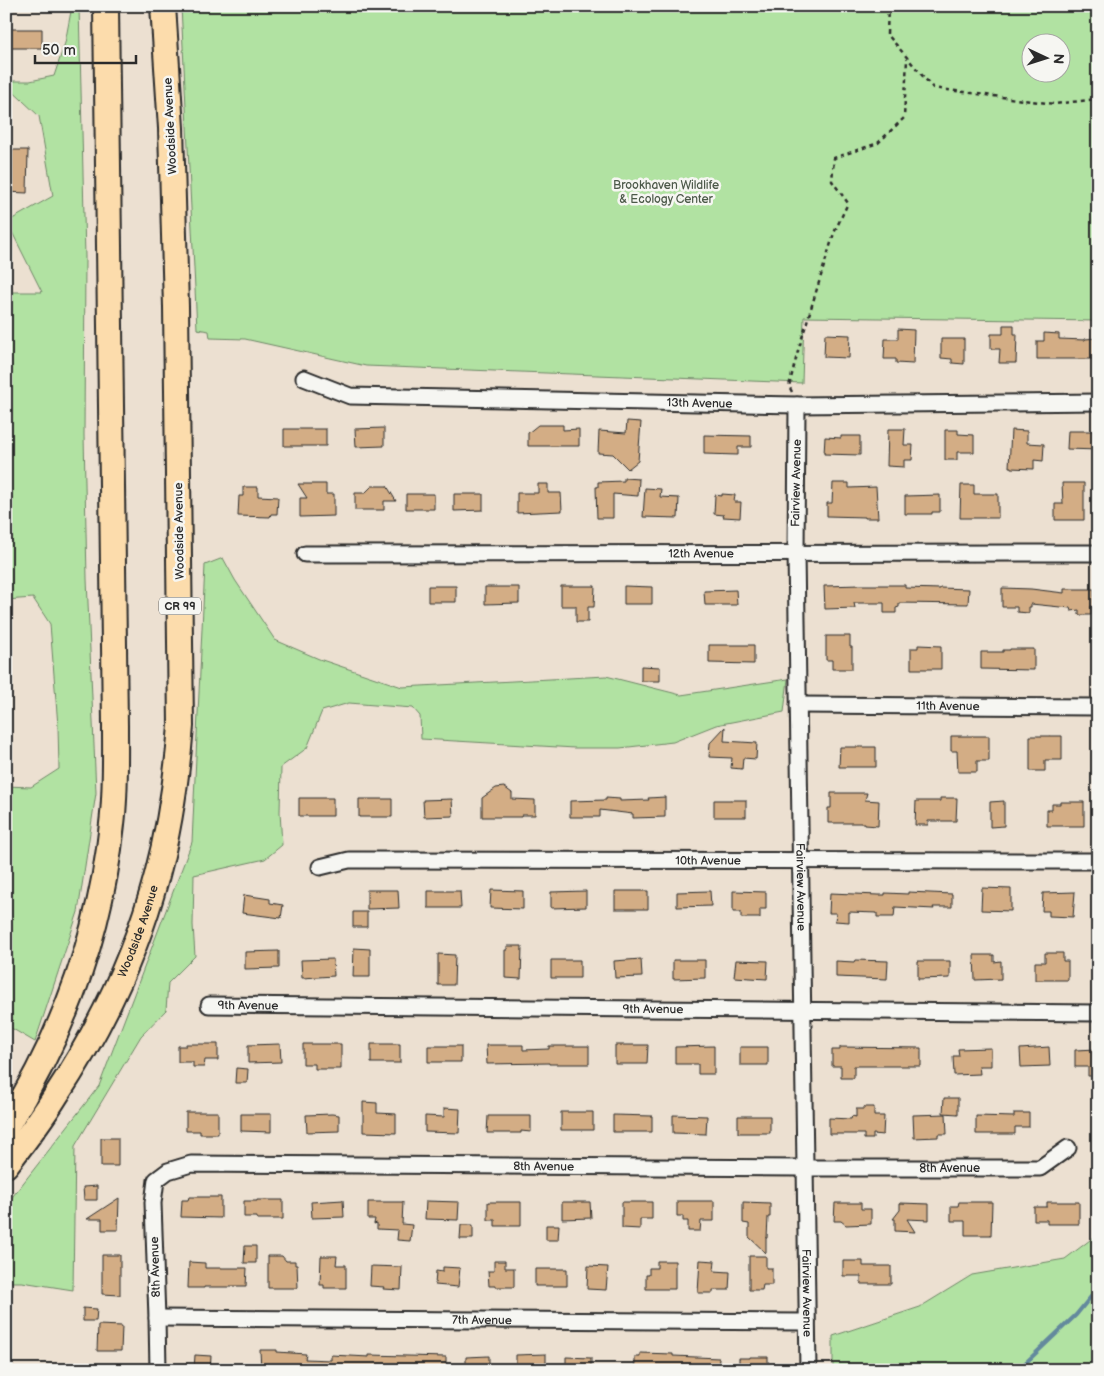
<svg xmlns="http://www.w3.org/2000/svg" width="1104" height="1376" viewBox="0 0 1104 1376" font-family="'Balsamiq Sans',sans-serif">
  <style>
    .green { fill: #b1e2a2; stroke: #6e8666; fill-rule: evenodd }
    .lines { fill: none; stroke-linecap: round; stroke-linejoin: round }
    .stream { stroke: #63899d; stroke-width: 4 }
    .building { fill: #d3ad85; stroke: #2b2b2b }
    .street-casing { stroke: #2b2b2b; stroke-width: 19 }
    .primary-casing { stroke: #2b2b2b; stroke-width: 28 }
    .path { stroke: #2b2b2b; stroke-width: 2.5; stroke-dasharray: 4 4; stroke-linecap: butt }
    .street { stroke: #f6f6f2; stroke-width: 15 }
    .primary { stroke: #fcdcac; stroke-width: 24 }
    .labels { text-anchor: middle; stroke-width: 5; stroke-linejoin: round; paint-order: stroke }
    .shield { fill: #f6f6f2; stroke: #686867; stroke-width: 1 }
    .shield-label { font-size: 11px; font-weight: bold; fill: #2b2b2b }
    .street-label { font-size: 12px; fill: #2b2b2b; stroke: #f6f6f2 }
    .park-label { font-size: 12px; fill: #4c5949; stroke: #f6f6f2 }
  </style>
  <rect width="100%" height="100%" fill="#ece0d1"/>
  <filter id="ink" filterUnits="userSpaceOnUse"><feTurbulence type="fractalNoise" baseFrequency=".02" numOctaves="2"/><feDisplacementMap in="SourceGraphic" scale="10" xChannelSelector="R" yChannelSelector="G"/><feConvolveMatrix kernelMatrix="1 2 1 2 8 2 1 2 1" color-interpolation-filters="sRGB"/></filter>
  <g filter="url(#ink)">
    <path class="green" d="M72,6H79L85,257L84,435L87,579L96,793L78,912L35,1042L6,1025V786L31,787L59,769L58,726L50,624L33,598L6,600V292H42L7,222L53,196L39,116L6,85V81H30L54,76L65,43Z
      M181,6H1098V321L804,317L802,383L366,366L245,339L210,338L209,331L197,329ZM1062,42V72H1032V42Z
      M223,558L235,580L275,640L319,659L402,687L606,676L681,695L788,679L784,712L716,725L673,742L620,748H575L421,739L420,716L413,708L349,703L322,711L307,748L281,767L280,812L282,845L265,859L194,875L193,925L195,956L168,983L166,1010L141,1036L75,1146L73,1290L22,1282H6V1205L99,1086L192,842L205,565Z
      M1098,1234V1370H833V1336L920,1307L972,1275L1065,1259Z"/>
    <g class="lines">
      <path class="stream" d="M1018,1370L1076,1315L1098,1288"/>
    </g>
    <path class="building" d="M6,29H42V48H6Z
      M9,150H28L27,193L6,192V165H8Z
      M1003,325H1014V334H1017L1016,363H999L1000,349H991V334H1003Z
      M898,329L914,330L913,364L896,363V359H884L885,339H898Z
      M1044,333L1059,334V339L1085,340V339L1098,338V359H1037V341H1044Z
      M825,334L850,335L849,358L824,357Z
      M941,339H964V364L952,363V359L941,358Z
      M627,421L641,422L638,461L628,469L613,454L598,453L599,431L626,433Z
      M538,425H563V430L579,429V446H528V433Z
      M384,428V446L356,447L355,429Z
      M284,429H326V446H284Z
      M888,429H905L904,445H913L912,460H904V467L887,466Z
      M945,430H958V434L974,435V452H957V460H945Z
      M1011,430L1027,431V443L1044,444L1043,461L1034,460V469L1011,468V467H1009Z
      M1068,431H1098V450L1067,449Z
      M704,435L751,436V447H738V455L704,454Z
      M841,436H860V455L824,454L825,437L841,438Z
      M624,478L639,479L638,496L613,494V518H597L596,487H598V482L624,481Z
      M833,483H849V488L876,487L878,518H865V517L827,516V503H832Z
      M1062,483H1084V520H1055V504H1063Z
      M298,484H326V494H334V516L300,517V498H307Z
      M538,484H548V493H561L562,511L517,513V493H538Z
      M961,485H974V494H998V518H960Z
      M372,486H387L396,501H384V510H355V493H365Z
      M243,487H258V496L278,497L277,514H271L270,517L238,516L239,496H243Z
      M645,488L661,489L660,497L679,498L678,518L643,517Z
      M406,494H434V509H406Z
      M454,494H483V510L454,511Z
      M722,494L735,495L734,502H741L740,518L723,517L724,515L714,514L715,495L722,496Z
      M940,495V512H932V514H905V496Z
      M861,585H905V588L940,589V588L969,589L968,604L899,603V607L896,608V613H884V603H854L855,608L825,609L824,586Z
      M428,586H456V602H428Z
      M561,586H595L594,607H588V622H576V606H561Z
      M624,586L652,587V604H624Z
      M485,587H519V603L485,604Z
      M1002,588L1031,589L1064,593V589H1094V606H1091V615H1079V610L1071,611L1070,608L1031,604V607H1029V613L1017,612V607H1002Z
      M736,590L737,605H705L704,591Z
      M826,636H850V647H852V669H832V660H826Z
      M709,645H754V664L709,663Z
      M918,645L941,646V669H911V648H918Z
      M1010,649H1034V670L981,669V652H1003V650H1010Z
      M641,666L660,667V681H641Z
      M725,727L724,741L757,743L756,759L743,758L742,769L731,768L732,758L709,757L710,743Z
      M951,736H989V761H977V772H958L957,751H951Z
      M1030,736H1062V760H1045V771H1030Z
      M840,747H876V767H839Z
      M504,787L512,793V799L535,800V815H522V817H482V798L496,788Z
      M831,793H867L865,800L879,801L878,826L865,825V823H828V808H831Z
      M665,797V817L633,818V814L600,810V817H570V801L606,800V798L620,799V801L649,800L648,798Z
      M299,798H333V816H299Z
      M940,798H957L956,821H928V825H915L916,801H940Z
      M359,799H392V817H359Z
      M452,799L453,816L424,817L423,800Z
      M714,800H746V817H714Z
      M1004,801V826L990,827V802Z
      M1060,802H1084V826H1047V810H1052V804H1060Z
      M982,888L1011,889V911L981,910Z
      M367,890H398L399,908L367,909Z
      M491,890L523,891V909L490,908Z
      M428,891H460L461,908H428Z
      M586,891V907L551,908V892Z
      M615,891H648V909H615Z
      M710,891L711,906L677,907V892Z
      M733,891L766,892V909H760V918H741V912H733Z
      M908,892L952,894V907H933L934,909L895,907L894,917H877V913L849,912V922L835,921L836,913H829L830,893L878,895H885V893L908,894Z
      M1075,892L1073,917L1049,916V911H1042L1043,893Z
      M244,895L270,899V903L283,905L281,918L242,913Z
      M353,912H367V927H353Z
      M507,946H522L521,979L505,978V950H507Z
      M354,948L370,949V977H353Z
      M279,951V968L245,969V952Z
      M1045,953H1063V961H1068V980H1035V962H1045Z
      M438,954L455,955L454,985H438Z
      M974,955H994V962L1001,961V979L975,980Z
      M333,959L334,976L302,978L301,960Z
      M641,959L642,977L615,978L614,961Z
      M551,960H580V978H551Z
      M673,960H705V978L673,979Z
      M736,960L768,961L767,979L734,977Z
      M855,960L888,961L887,979L836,977V961L854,962Z
      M918,961H950V978L918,979Z
      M186,1044H218V1060H205L204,1067H193V1062H178V1046H186Z
      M280,1044L281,1062L248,1063V1045Z
      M303,1044H341V1069H315V1064H303Z
      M371,1044H400V1063H371Z
      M486,1045H523V1050L549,1049V1046H589V1064H549V1063L487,1064Z
      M615,1045H648L647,1064H615Z
      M428,1046H461V1062H428Z
      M714,1046V1074H698V1064H675V1047Z
      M740,1047H768V1065H740Z
      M840,1047L921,1048V1066H854V1078H841V1066H832V1050H840Z
      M1049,1047L1050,1066L1021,1067L1020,1049Z
      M991,1048V1066H979L980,1074L954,1075L953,1056H959L958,1049Z
      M1098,1049V1076H1088V1067H1075V1050Z
      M236,1068L248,1069L247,1083H235Z
      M944,1098H958V1114L943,1113Z
      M363,1102L377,1103V1113L396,1114V1133L363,1132Z
      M864,1107H874V1116H884L883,1135L873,1134V1139H864V1134H829V1118L851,1119L852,1116L856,1117V1109H864Z
      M444,1108L460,1109L459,1133L425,1132V1116L444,1117Z
      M186,1112H218V1134H200V1131H186Z
      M561,1112H593V1130H561Z
      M1014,1113H1029V1127H1015V1134H976V1116L1014,1117Z
      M241,1114H271V1132L241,1131Z
      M332,1114L339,1115V1131L307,1132L306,1115Z
      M946,1114L947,1134H938V1137L914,1138L913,1115Z
      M613,1115L652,1116V1132H613Z
      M673,1115L707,1116L706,1134L673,1133Z
      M488,1116H531V1132L521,1131V1133H487Z
      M738,1116H770V1133H738Z
      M101,1138H118V1166H101Z
      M97,1186V1200H84L83,1187Z
      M189,1197H221V1218L181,1217L182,1200H188Z
      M119,1198L118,1230H102V1219H87Z
      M257,1200H283V1219H257V1217H244V1201H257Z
      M343,1200L344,1217L312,1218L311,1202Z
      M426,1201L459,1202L458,1220L425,1219Z
      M677,1201H714V1221H701L700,1231H688V1221H683V1216H677Z
      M368,1202H403L402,1224L412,1225L410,1241L397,1240L398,1230L377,1229V1223L374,1224L375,1219H368Z
      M488,1202H521V1226H495V1220H488Z
      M562,1202H590L591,1218L562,1219Z
      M622,1202H652V1219H640V1229L622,1228Z
      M743,1202L770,1203V1217H768L767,1238H766V1253L749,1237V1224L743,1223Z
      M959,1202H992L991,1235H965V1221H951V1206H958Z
      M1047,1202H1079V1224H1047V1220H1034V1207H1047Z
      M835,1203H861V1209H871V1224L846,1225L841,1221H834Z
      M900,1203L929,1204V1220L907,1219L915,1232L895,1231V1219H893L900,1210Z
      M461,1225H473V1239H460Z
      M546,1225H559L558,1240H546Z
      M245,1246H256V1263H244Z
      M102,1255H120V1295L102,1294Z
      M268,1256H282L286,1261H295V1265H297L298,1288H268Z
      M321,1256H337L336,1265H346V1288H324V1285H320Z
      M749,1256H766V1268H772V1285H763L762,1290H749Z
      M700,1260L715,1261L714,1271L730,1272L729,1290H713V1293H698Z
      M494,1261H505V1268H514V1287H495V1286H489L488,1271H494Z
      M657,1261H675V1289H646V1275H649V1268H657Z
      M843,1261H863V1266H891V1284H861V1276H843Z
      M189,1262L205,1263V1268H247L246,1286H230L231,1287H204V1288H188Z
      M371,1266L402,1267L401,1290L383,1289L384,1287L370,1286Z
      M588,1266L608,1267L606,1290L587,1289Z
      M443,1267L460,1268L458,1287L435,1285L436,1271L443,1272Z
      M535,1269H567V1286H535Z
      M83,1308L97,1309L96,1321H83Z
      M98,1325L122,1326L121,1351H97Z
      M260,1350H277V1352L306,1354L305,1359L331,1360V1355L369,1357V1355L446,1357V1370H414V1368L390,1367V1370H261Z
      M640,1353L673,1354V1356L719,1358L718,1370H635V1357H640Z
      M546,1354V1370H516V1355Z
      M195,1355L211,1356L210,1370H194Z
      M489,1356V1370H466V1357Z
      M566,1357L591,1358V1370H566Z
      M750,1357H768V1370H739V1358H750Z"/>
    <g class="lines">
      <g class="street-casing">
        <g id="street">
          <path id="s1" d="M304,378L350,396L797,405L1098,402"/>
          <path id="s2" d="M797,405L796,553L808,1370"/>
          <path id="s3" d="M305,554L1098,553"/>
          <path id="s4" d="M798,705L1098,707"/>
          <path id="s5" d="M320,867L349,860H359L1098,861"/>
          <path id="s6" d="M209,1005L1098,1013"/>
          <path id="s7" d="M157,1318L807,1322"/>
          <path id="s8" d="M158,1370L157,1318L153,1203L156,1180L168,1171L191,1164L804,1168H1040L1068,1148"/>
        </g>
      </g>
      <g class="primary-casing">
        <g id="primary">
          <path d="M6,1127C63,1035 101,932 112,824C116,791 115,758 115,725L106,6"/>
          <path id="s9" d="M6,1165C23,1143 40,1121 55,1097C100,1029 136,955 157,875C170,826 177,776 181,726L176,307L171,128L163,6"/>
        </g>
      </g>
      <path class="path" d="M888,6L887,34L933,88L1054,104L1098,99
        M792,392L789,386L798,351L834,233L848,203L832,181L834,158L878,143L904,118L907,59"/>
      <use href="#street" class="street"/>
      <use href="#primary" class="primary"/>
    </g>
  </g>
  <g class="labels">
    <rect class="shield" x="159" y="597.5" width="42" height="17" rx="4"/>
    <g class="shield-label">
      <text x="180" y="610">CR 99</text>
    </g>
    <g class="street-label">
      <text transform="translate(170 126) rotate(-93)" y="4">Woodside Avenue</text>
      <text dy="4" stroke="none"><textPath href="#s1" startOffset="399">13th Avenue</textPath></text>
      <text transform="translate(796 483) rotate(-89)" y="4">Fairview Avenue</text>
      <text transform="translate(179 531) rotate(-91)" y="4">Woodside Avenue</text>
      <text dy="4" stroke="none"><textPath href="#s3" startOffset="396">12th Avenue</textPath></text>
      <text dy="4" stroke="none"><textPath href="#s4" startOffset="150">11th Avenue</textPath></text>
      <text dy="4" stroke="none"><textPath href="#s5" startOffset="389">10th Avenue</textPath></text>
      <text dy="4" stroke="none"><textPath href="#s2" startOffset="482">Fairview Avenue</textPath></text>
      <text dy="4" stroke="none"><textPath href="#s9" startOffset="270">Woodside Avenue</textPath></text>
      <text dy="4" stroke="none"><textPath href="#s6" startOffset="39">9th Avenue</textPath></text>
      <text dy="4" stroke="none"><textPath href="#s6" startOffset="444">9th Avenue</textPath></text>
      <text dy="4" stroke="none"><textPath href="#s8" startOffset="582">8th Avenue</textPath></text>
      <text dy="4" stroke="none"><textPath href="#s8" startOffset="988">8th Avenue</textPath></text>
      <text transform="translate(155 1267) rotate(-92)" y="4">8th Avenue</text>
      <text dy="4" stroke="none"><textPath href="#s2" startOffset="888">Fairview Avenue</textPath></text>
      <text dy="4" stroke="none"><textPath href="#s7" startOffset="325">7th Avenue</textPath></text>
    </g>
    <g class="park-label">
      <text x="666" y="189">Brookhaven Wildlife<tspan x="666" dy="14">&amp; Ecology Center</tspan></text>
    </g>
  </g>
  <rect width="1104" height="1376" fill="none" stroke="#f6f6f2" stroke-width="25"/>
  <rect x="12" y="12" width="1079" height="1351" fill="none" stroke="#2b2b2b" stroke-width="2" filter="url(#ink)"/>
  <g transform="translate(1046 58) rotate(94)"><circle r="24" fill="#f6f6f2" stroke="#a5a5a2"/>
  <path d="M0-4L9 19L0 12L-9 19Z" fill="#2b2b2b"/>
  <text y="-8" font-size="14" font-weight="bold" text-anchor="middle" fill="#2b2b2b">N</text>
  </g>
  <path d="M35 55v8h101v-8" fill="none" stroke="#2b2b2b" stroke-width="2.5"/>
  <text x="42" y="55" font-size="15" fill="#2b2b2b" stroke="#f6f6f2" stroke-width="4" paint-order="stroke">50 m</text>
</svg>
